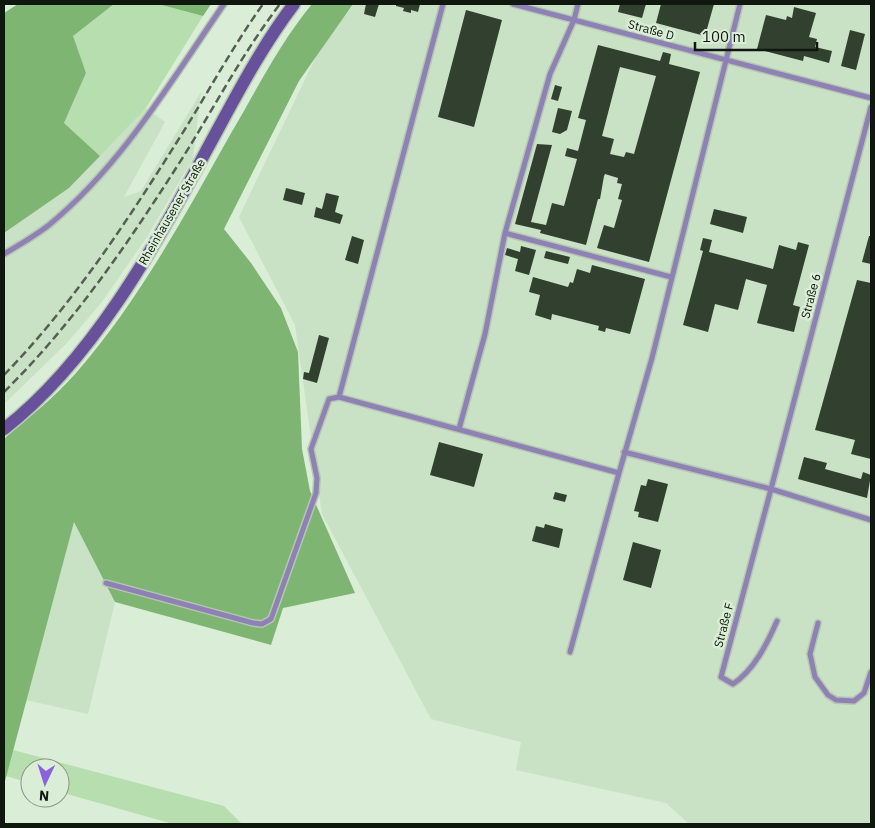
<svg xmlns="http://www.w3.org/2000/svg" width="875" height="828" viewBox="0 0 875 828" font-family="'IBM Plex Sans',sans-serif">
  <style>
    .built { fill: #c9e1c4 }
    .green { fill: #b7deaf }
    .forest { fill: #7eb573 }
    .building { fill: #32412f; fill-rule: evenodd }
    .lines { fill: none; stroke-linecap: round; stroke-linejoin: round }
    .lane-casing { stroke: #b6c6b2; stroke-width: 8 }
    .secondary-casing { stroke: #b6c6b2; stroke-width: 15 }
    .lane { stroke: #8e82b5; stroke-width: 5 }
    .secondary { stroke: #66519a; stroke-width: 12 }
    .rail { stroke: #556053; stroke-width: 2.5; stroke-dasharray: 8 4; stroke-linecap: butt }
    .labels { text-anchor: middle; stroke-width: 5; stroke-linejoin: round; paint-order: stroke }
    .street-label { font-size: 12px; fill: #10170f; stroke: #daedd6 }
  </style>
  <rect width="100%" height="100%" fill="#daedd6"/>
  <path class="built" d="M354,4H871V824H689L666,803L516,770L521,742L431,719L322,514L295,325L239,217L322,44Z
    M201,92L193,158L147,237L101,303L67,343L4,404V233L69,188L146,108L165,122L124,197L141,191Z
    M74,522L115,602L88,714L26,700Z"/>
  <path class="green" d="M114,4H158L203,16L146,108L100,156L64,123L86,73L72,36Z
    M13,750L224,806L242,824H173L60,792V768H30V783L6,776Z"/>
  <path class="forest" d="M18,4H114L73,36L86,73L64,123L100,156L69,188L4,233V13Z
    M158,4H211L203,16Z
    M312,4H353L299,81L224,229L251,263L281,308L298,352L302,449L310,491L355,593L283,608L271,645L115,602L74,522L4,785V439C28,418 55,397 76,373C138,302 184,217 230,135C256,91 279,44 312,4Z"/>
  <path class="building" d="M366,4H379L375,17L364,14Z
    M396,4H420L418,12L411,10V13L403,11L404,8L396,6Z
    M620,4H646L642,18L618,12Z
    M661,4H714L705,36L656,23Z
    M794,7L816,13L809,37L817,39L815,47L832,51L829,63L804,56L803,61L757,49L766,15L786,20L787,16L792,18Z
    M466,10L502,20L474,127L438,117Z
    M850,30L865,34L856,70L841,66Z
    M598,45L660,61L663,52L671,54L669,64L700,72L649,262L597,248L604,225L614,228L622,200L618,199L622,184L617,183L618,178L605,174L604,176L600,199H598L586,245L540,233L541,230L515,224L537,144L552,145L531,222L546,225L552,203L564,206L577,159L565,156L567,148L578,151L586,120L578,118ZM620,67L656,76L634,154L626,152L624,157L610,154L614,139L602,136Z
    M555,85L562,87L558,101L551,99Z
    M558,108L572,111L567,130L560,134L552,132Z
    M286,188L305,193L302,205L283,200Z
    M326,193L339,196L335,212L343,215L340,224L314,217L316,207L322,209Z
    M714,209L747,217L743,233L710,224Z
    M352,236L364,240L358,264L345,260Z
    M869,236H871V264L862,262Z
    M703,238L712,240L709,252L773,269L779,245L796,250L798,242L809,245L793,305L800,307L794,332L757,323L767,285L746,279L738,310L715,304L708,332L683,325L703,251L700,250Z
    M521,246L536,250L529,275L515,271L518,259L505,255L507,248L520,252Z
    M546,251L570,257L568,264L544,258Z
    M592,265L645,279L630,334L606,328L605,332L598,330L599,326L552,314L551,320L535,315L540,295L529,292L533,277L568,287L570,282L573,283L577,269L590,273Z
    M857,280L871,283V459L851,454L855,440L815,430Z
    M319,335L329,338L317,383L303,379L304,372L309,373Z
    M439,442L483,454L474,487L430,475Z
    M804,457L827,463L825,469L861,479L863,472L871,475L867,498L798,479Z
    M648,479L668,484L658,522L638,517L639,512L634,511L641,485L646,486Z
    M555,492L567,495L565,502L553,499Z
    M545,524L563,529L559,548L532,541L536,526L544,528Z
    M633,542L661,550L651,588L623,580Z"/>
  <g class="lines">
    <g class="lane-casing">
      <path id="lane" d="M513,4L871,98
        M578,4L574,20L550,74L505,233L671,277
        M4,254C19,245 35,236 49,225C122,165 171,81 224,4
        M339,397L619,473L652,358L740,4
        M459,429L485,334L505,233
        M624,452L771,489L871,107
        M106,583L253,623L262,624L271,619L316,493L317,478L311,449L329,399L339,397L443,4
        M777,621C767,644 754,670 733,684L721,677L771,489L871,520
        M818,623L810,654L815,677L828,695L836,700L854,701L864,693L871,672
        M570,652L619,473"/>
    </g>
    <g class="secondary-casing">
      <path id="secondary" d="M4,429C90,362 154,249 205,153C233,102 259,50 294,4"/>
    </g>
    <use href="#lane" class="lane"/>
    <use href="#secondary" class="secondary"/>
    <path class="rail" d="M4,375C71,306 124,226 175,145C205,98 231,49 263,4
      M4,392C76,321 131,239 185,154C216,104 244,51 280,4"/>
  </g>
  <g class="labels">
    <g class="street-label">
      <text transform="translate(651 30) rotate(15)" y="4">Straße D</text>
      <text transform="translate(172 212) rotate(-60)" y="4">Rheinhausener Straße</text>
      <text transform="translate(811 296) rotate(-75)" y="4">Straße 6</text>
      <text transform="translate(724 625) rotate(-75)" y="4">Straße F</text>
    </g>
  </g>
  <rect width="875" height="828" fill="none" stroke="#10170f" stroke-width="10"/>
  <g transform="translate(45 783) rotate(184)"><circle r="24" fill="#daedd6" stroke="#899786"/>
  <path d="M0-4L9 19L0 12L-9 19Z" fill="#8962dc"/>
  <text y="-8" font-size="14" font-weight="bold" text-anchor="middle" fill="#10170f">N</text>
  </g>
  <path d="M695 42v8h122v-8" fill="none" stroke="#10170f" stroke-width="2.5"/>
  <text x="702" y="42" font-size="15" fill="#10170f" stroke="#daedd6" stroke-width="4" paint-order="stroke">100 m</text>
</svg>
